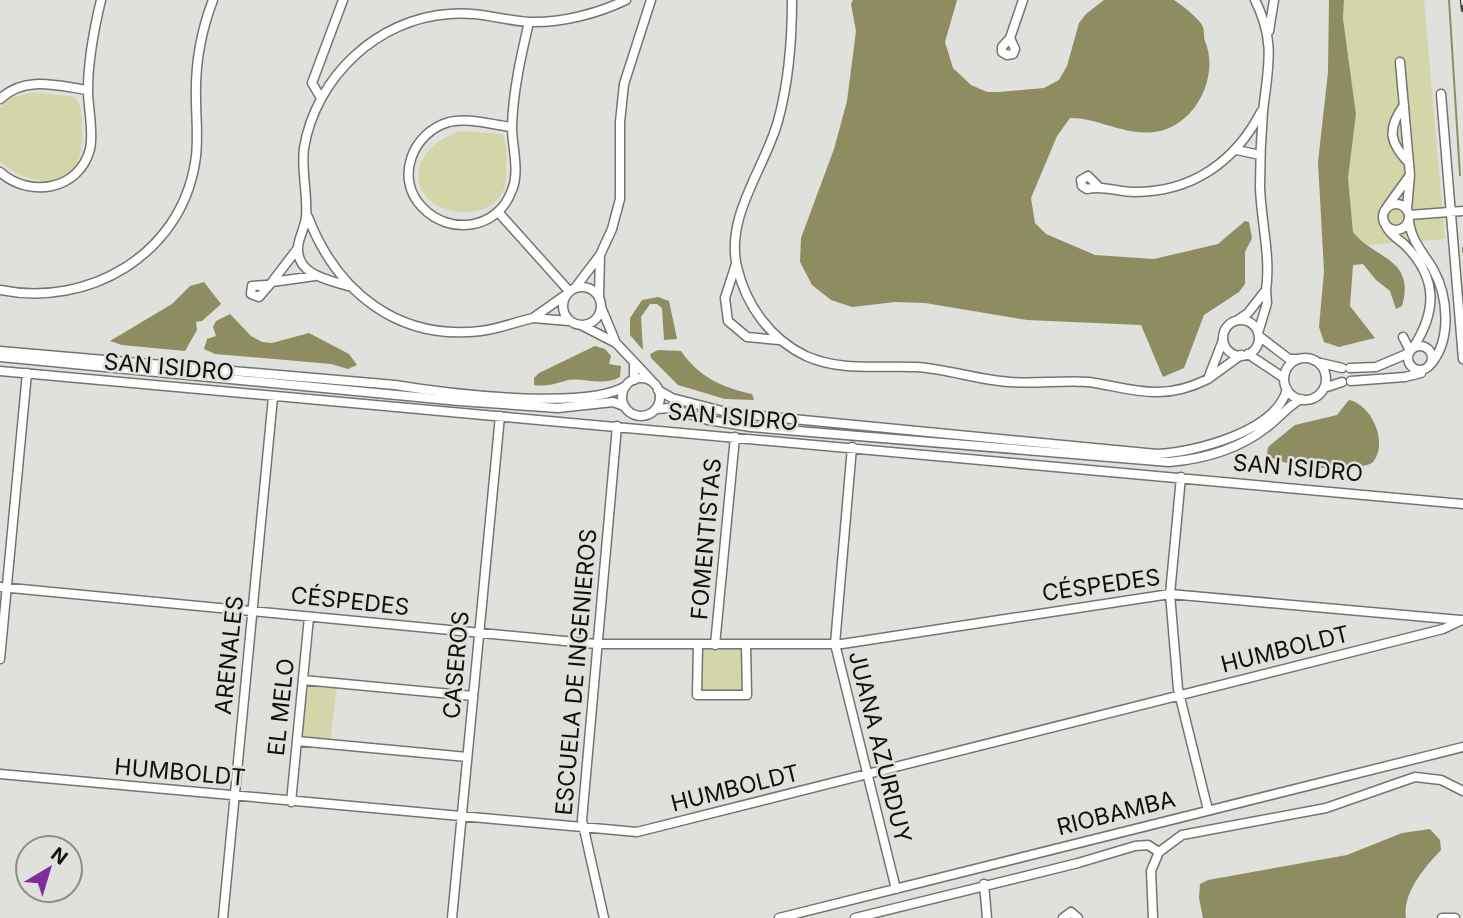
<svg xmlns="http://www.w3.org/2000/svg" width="1463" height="918" viewBox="0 0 1463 918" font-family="Inter,sans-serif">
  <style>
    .green { fill: #d5d5aa }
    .water { fill: #8e8c61 }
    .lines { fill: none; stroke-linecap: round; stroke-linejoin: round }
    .stream { stroke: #8e8c61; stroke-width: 2 }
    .minor-casing { stroke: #747470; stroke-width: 11 }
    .minor { stroke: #fff; stroke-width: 8 }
    .rail-casing { stroke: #464644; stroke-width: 4.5 }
    .rail { stroke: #e0e0dc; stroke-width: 2; stroke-dasharray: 5; stroke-linecap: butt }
    .labels { text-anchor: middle; stroke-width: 5; stroke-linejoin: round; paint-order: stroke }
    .street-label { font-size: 23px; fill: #10100f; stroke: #e0e0dc }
  </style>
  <rect width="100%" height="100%" fill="#e0e0dc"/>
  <path class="green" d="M1344,0H1424L1445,239L1368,245L1353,232L1348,178L1356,114L1343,19Z
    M34,92L75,97C83,107 82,116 82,128C86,189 40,193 0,162V107L10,98Z
    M460,131L503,134C508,147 506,162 506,177C505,230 411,220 419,170C423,149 441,138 460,131Z
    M700,648H743V691H700Z
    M309,684L337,687L330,742L304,738L301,733Z"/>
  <path class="water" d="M853,0H957L945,42L953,68L971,85L987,92H999L1044,88L1059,80L1067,66L1079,23L1086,14L1104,0H1174C1182,5 1197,17 1202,25C1205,30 1203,36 1205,41C1219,74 1198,122 1160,131C1127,138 1101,118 1070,118L1057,136L1031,198L1035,223L1046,234L1095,255L1154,259L1218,244L1245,221L1249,222L1252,238L1245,252V284L1239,292L1204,315L1184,368L1163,377L1141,325L1027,320L925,303L895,302L852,307L831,300L812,285L800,262L801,238L834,149L847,101L856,31L851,4Z
    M1329,0H1344L1343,19L1356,114L1348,178L1353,232C1374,259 1416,258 1402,306L1396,309L1390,291L1376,280L1363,264L1353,265L1350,306L1375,338L1339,347L1324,342L1319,327L1324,271L1318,162L1328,72Z
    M204,282L221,304L202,321L196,322L197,330L185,351L122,345L110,341L172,304L190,286Z
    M658,297L669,301L677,339L664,340L662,308L657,304H650L641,317L643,350L630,335V318L642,300Z
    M230,314L251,336L262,342L272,343L309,333L349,354L357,365L348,369L331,364L215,354L204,349L207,339L216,336L213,327L216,321Z
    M595,346L605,349L611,356L609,364L621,366L620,377C603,387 581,377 568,380C557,383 548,387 534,385V378L539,373Z
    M658,350L681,351C699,377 721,387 752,394L754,400L725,399L678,385L651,358L650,354Z
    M1349,400C1373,405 1389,445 1372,463C1354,473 1284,468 1267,455L1268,447L1295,425L1337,415Z
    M1430,829L1440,840L1441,850C1425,867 1402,893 1406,918H1203L1199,898L1200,884L1208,880L1347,855L1402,833Z"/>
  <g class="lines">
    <path class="stream" d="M1449,0L1460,175
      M1463,248V252"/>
    <g class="minor-casing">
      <path id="minor" d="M792,0C792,41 789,81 778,121C765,168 725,216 737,267C746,305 770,339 806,356C842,372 878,365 916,367C948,369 978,380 1010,382C1036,384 1063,380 1089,382C1112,385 1135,393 1158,392C1176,392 1192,387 1208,379
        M1255,0C1276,42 1268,67 1263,111C1261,136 1260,162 1260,187C1261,221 1271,257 1266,290
        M1269,31L1274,0
        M1010,38L1015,49L1013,54L1007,55L1002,52V47L1010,38L1023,0
        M1400,62L1410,175
        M1441,94L1463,359
        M321,98L312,83L343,0
        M0,99C25,75 58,86 88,90
        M1404,105C1387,129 1389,142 1409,163
        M512,127C492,125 469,117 449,122C413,132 394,178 422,207C449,236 498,230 512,190C520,171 512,147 512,127C513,91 521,56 529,22
        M1237,150L1260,155
        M0,172C29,198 79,191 90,149C94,131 88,109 88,90C88,60 94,29 101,0
        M1098,186L1088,176L1081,180L1082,186L1087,189C1103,185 1118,192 1135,192C1192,192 1235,162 1261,112
        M1383 217a13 13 0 1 1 26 0a13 13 0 1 1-26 0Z
        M1387,207L1410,175L1407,209
        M499,213L569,291
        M1409,215L1463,211
        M308,217C337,292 398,341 481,331C499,329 515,322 533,318
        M1409,220C1410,239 1424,254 1433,269C1448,296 1452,339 1431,364
        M1384,221C1387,232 1397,238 1405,245C1438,278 1437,311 1413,348
        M298,248L272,282L315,276
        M600,255L612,229L620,199V122L624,84L651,0
        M736,264L725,298L728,321L747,337L779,340
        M266,285L252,286L251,294L259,297L272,282
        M348,286C329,280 296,275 298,247C299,237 305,227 306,217C308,194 301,171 304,148C316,77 377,19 449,14C476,11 502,20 529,22C561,23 597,14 626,0
        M563 306a19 19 0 1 1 38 0a19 19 0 1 1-38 0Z
        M575,288L600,255L599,298
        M0,290C88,308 180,255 195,163C199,142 196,121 196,99C195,65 201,31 213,0
        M564,296L533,318L569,321
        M1239,319L1248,313L1266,290L1267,303L1258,333
        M1223 338a18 18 0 1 1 36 0a18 18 0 1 1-36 0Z
        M581,325L616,343L601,307
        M1259,336L1289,359H1298
        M1403,337L1410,351
        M1223,340L1208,379L1241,355
        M616,343L634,362
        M1408 358a12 12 0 1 1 24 0a12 12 0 1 1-24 0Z
        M0,351L395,385C443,393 586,411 626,386
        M1248,354L1284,378
        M0,357L459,401L558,408L613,402L624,406
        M1284 379a21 21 0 1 1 42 0a21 21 0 1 1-42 0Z
        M1321,363L1342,368
        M1350,368L1376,367L1409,353
        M0,371L1463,504
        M622 397a19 19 0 1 1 38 0a19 19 0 1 1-38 0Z
        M634,380V362L650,379
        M1351,381L1405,377L1421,373
        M1324,388L1342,382
        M658,390L672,398L730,413L1157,454C1195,452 1276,432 1287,389
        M656,409L670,408L708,420L751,427L1169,462C1204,459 1239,449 1267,427C1279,418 1288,406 1301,399
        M852,447L835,644L896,889
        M1181,477L1170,594L1178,689L1208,810
        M0,587L596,644H842L1170,594L1460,620
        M698,645L697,695H747L746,645
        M715,645L735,437
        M0,659L27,373
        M303,680L473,696
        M297,741L467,757
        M0,774L637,832L1443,629L1462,620
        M291,802L309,617
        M984,884L987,918
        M223,918L273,397
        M452,918L500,416
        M604,918L582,820L617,426
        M779,918L1463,747
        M855,918L1078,863L1135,846L1148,845L1159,852
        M1063,918L1071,912L1078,918
        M1153,918L1151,871L1159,852L1182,835L1326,808L1415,777L1441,780L1463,791
        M1442,918H1455"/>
    </g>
    <use href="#minor" class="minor"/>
    <g class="rail-casing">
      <path id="rail" d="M1462,0L1463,10"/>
    </g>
    <use href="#rail" class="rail"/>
  </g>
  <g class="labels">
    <g class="street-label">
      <text transform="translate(169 367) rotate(5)" y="8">SAN ISIDRO</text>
      <text transform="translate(733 417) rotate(5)" y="8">SAN ISIDRO</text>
      <text transform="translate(1298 468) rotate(5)" y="8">SAN ISIDRO</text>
      <text transform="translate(706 539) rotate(-85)" y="8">FOMENTISTAS</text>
      <text transform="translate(1101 585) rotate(-8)" y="8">CÉSPEDES</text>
      <text transform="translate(350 601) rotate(6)" y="8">CÉSPEDES</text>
      <text transform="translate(1285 649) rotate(-14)" y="8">HUMBOLDT</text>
      <text transform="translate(229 655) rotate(-84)" y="8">ARENALES</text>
      <text transform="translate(456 665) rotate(-85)" y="8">CASEROS</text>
      <text transform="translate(576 672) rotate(-85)" y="8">ESCUELA DE INGENIEROS</text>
      <text transform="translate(281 707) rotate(-84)" y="8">EL MELO</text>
      <text transform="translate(880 747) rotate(76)" y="8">JUANA AZURDUY</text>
      <text transform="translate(180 772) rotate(5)" y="8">HUMBOLDT</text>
      <text transform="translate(735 788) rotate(-14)" y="8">HUMBOLDT</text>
      <text transform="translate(1116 813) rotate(-14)" y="8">RIOBAMBA</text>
    </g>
  </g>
  <g transform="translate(49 869) rotate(38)"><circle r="33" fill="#e0e0dc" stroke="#8d8d8a" stroke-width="2"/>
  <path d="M0-5L12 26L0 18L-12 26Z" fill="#812d9c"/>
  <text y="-10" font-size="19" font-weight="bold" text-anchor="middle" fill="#10100f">N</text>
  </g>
</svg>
